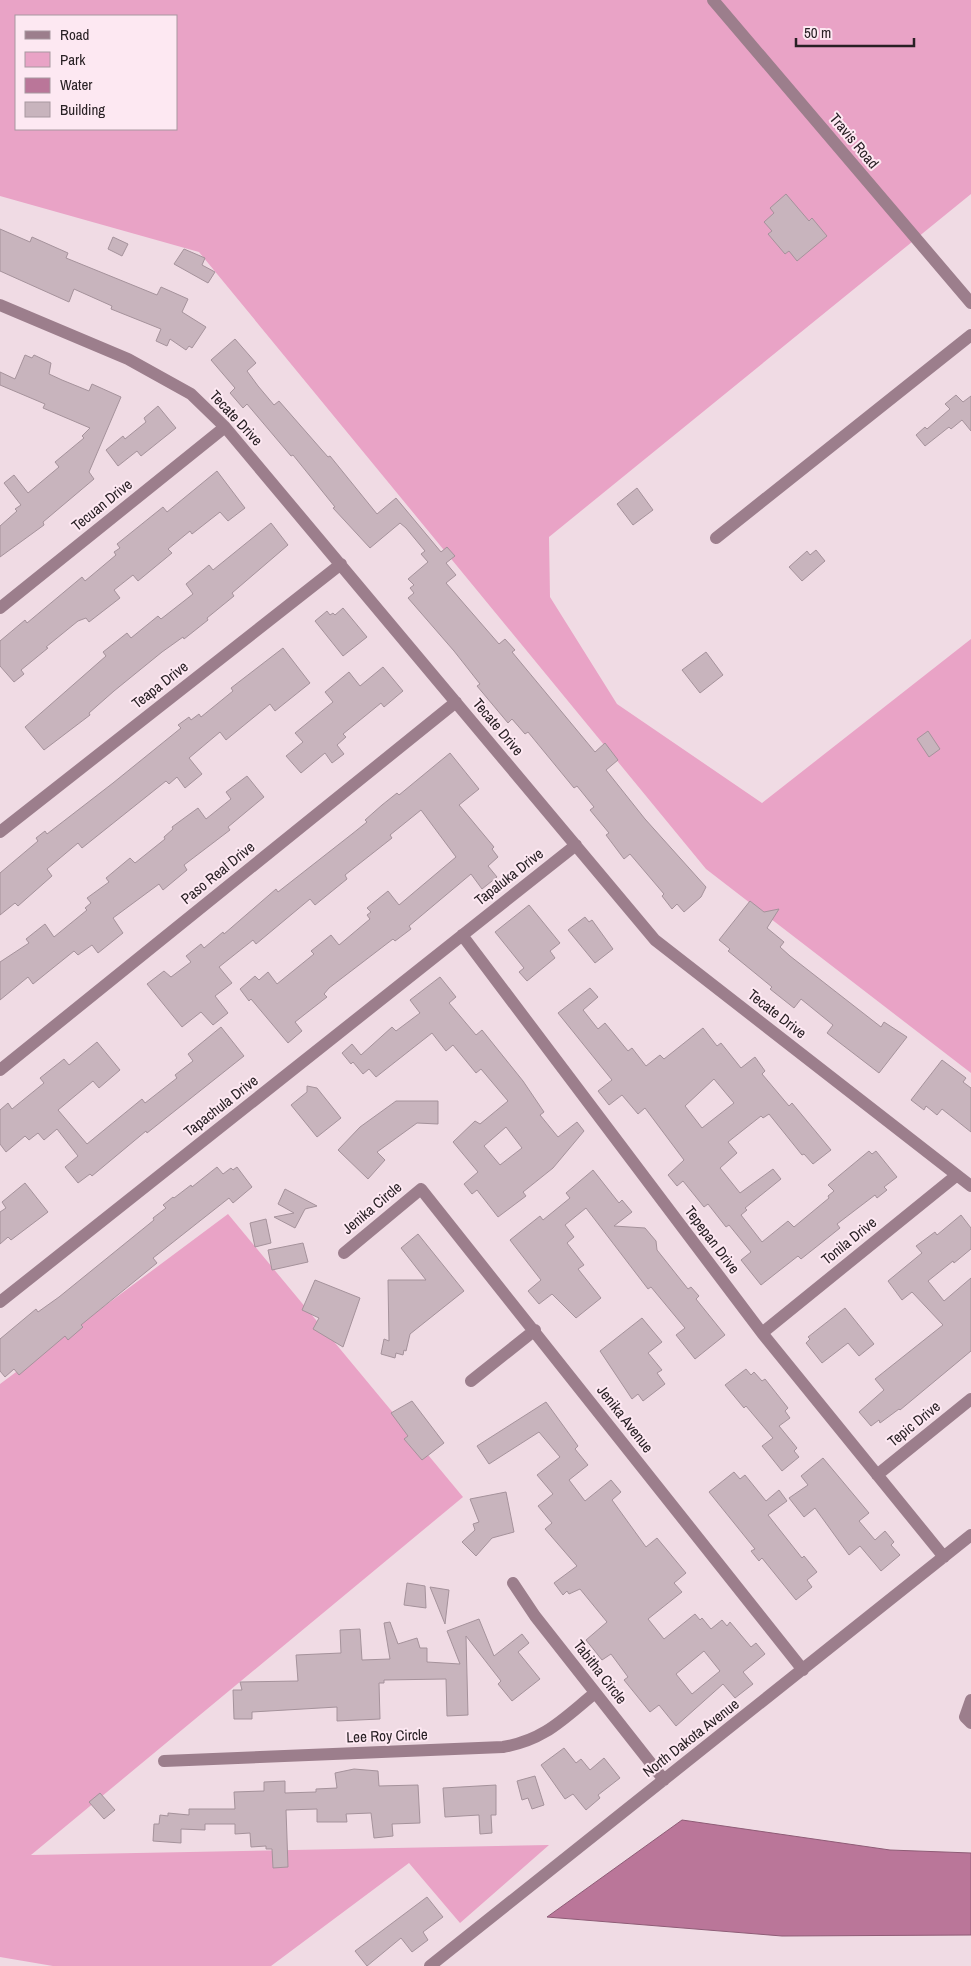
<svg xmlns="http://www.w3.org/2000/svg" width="971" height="1966" viewBox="0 0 971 1966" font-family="'Archivo Narrow',sans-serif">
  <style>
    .green { fill: #e9a3c6; fill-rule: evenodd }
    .water { fill: #ba7699; stroke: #8e5c76 }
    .building { fill: #c8b4bd; stroke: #a5929b; fill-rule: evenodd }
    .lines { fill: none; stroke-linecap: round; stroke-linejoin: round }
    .minor { stroke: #9c7e8c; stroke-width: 12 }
    .labels { text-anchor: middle; stroke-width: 4; stroke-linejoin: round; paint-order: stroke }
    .street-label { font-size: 15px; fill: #282024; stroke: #fde8f2 }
  </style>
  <rect width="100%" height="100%" fill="#f0dbe4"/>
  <path class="green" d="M0,0H971V194L549,537L550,597L617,704L762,803L971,639V1073L706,869L199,252L0,196ZM16,16H176V129H16Z
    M228,1214L463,1497L31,1855L549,1845L460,1923L409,1863L271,1966H53L0,1957V1384Z"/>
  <path class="water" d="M682,1820L890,1850L971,1853V1935L782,1936L547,1917Z"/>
  <path class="building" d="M786,194L809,221L812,218L827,236L797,261L789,251L785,254L768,234L772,231L764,222L774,213L770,208Z
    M0,229L30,242L32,237L68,253L66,258L157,295L161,287L188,299L182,312L206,327L192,348L189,346L186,350L170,339L167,346L156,341L161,329L111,309L112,306L74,289L69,302L0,271Z
    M113,237L128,244L122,256L108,249Z
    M184,249L205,258L202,265L215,272L208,283L174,264Z
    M235,339L256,363L247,371L258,386L274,405L279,401L328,457L330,456L377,514L396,498L441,552L447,547L455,556L446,563L456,575L446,583L499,644L505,639L515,650L512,652L595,752L605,743L618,760L606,770L645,819L706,887L701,897L684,912L677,904L672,909L662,896L664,894L630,854L624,859L606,835L609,833L590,810L594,807L577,786L574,788L528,732L525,734L512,719L508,723L477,686L480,684L454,651L408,598L414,593L410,588L414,585L408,579L428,562L421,554L425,551L406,528L400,523L370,548L333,508L335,507L293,455L291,456L247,404L243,408L230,393L235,388L211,360Z
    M25,355L32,358L34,355L51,363L49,374L62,380L89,391L92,384L121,397L89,472L94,479L43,522L44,525L0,557V526L17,511L15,509L21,505L4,483L14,475L28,493L59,467L55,462L84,438L82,436L90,428L43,408L45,404L0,385V372L15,379Z
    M956,395L963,402L971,396V431L962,420L951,429L949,427L925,446L916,435L925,427L927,429L950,409L945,404Z
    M158,406L176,428L141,456L137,451L118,466L106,450L123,436L125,439L146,422L144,418Z
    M217,471L245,508L228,521L220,512L192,534L190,531L168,549L172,553L138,581L133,575L114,590L120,598L89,622L86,618L78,621L46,647L48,648L21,670L24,674L14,682L0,666V641L25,620L27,623L82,577L85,581L116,555L114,552L120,548L117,544L163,507L167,512Z
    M637,488L653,510L633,525L617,504Z
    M271,523L288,545L232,593L234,596L207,618L208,620L184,639L183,637L162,652L114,691L89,713L90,715L44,750L25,727L106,656L103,652L127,633L131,638L158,616L161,619L193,594L186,584L209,565L213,570Z
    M816,550L825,561L802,581L789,567L807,551L810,555Z
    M343,608L367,637L343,656L315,621L327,611L330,615L333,613L335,615Z
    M283,648L310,683L275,711L270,704L226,740L220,732L189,758L202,774L185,788L177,777L169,784L166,781L82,848L78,843L47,869L52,876L18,906L15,903L0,915V873L38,841L36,838L45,831L47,834L113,783L181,728L178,725L189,717L191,720L199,714L201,717L233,691L231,688Z
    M706,652L723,675L700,693L682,670Z
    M383,667L403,691L384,707L381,703L343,734L346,737L337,745L344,754L332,763L325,753L301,773L286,756L303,742L295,733L333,702L325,692L349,672L360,686Z
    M928,731L940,749L929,757L917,739Z
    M450,753L479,789L459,805L494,847L492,849L498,857L488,866L497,877L482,889L471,874L409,926L411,929L395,941L393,939L329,988L324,994L327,997L295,1022L302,1031L288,1043L251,999L249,1001L240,989L255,976L259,980L268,972L277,984L314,954L311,951L331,935L339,945L370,919L367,915L371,912L367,908L388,891L399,905L456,857L421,810L390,835L392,838L345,875L347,879L315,905L310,899L256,944L253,940L219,967L232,983L215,996L228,1013L213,1025L201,1012L182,1027L147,984L164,971L171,977L191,962L186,956L201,944L204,948L223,932L224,934L276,889L278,892L352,834L367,822L365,820L382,805L397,793L399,795Z
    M247,776L264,797L228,827L230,830L184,865L187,870L163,890L159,884L113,918L123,933L98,953L92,945L78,955L74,951L33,984L28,977L0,1000V962L29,943L26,939L45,924L54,937L87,910L85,908L91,903L87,898L109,882L106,878L130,858L135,863L165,839L164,837L173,829L172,827L198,808L206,819L231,799L226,792Z
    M750,901L764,912L779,909L767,928L784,942L780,947L790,956L881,1027L884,1022L907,1037L879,1073L827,1033L833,1025L801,999L794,1008L770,989L772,987L728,951L730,949L719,940Z
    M529,905L560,943L550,951L555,958L527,981L519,972L524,968L495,932Z
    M585,917L589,922L592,920L613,949L595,963L568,930Z
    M440,977L456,997L449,1003L476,1035L482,1030L523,1081L544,1112L540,1115L558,1137L577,1122L584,1131L553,1168L523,1192L526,1196L498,1217L477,1190L472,1194L464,1184L478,1172L453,1142L475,1121L480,1124L508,1101L481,1069L476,1073L453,1045L446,1051L432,1033L376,1077L369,1069L363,1074L353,1062L351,1064L342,1053L352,1044L361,1055L392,1027L396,1031L420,1013L410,1000ZM506,1127L522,1148L500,1165L484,1146Z
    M590,988L598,997L583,1010L598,1029L605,1023L628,1051L632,1048L646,1066L660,1055L664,1059L703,1028L717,1046L721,1043L741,1068L755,1057L765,1071L762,1074L789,1106L792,1103L831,1150L813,1164L804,1154L802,1155L769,1114L763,1118L761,1116L728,1142L737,1153L720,1168L740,1193L773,1169L781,1179L745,1208L747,1210L741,1215L762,1242L788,1221L794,1227L829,1198L828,1196L834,1191L828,1185L869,1151L872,1154L876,1151L897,1177L884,1187L887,1190L877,1198L875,1195L837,1224L840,1228L830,1236L801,1259L798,1256L761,1285L741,1260L751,1252L729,1225L726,1227L708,1204L704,1207L683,1181L677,1186L668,1175L684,1160L645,1108L638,1114L622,1095L609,1105L598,1091L612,1080L558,1013ZM714,1079L734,1103L702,1128L685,1106Z
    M221,1027L244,1056L147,1133L146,1131L92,1176L90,1174L78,1183L65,1167L78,1156L57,1129L44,1140L38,1133L29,1140L25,1136L6,1152L0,1144V1110L8,1103L12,1109L44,1083L40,1078L64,1059L69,1065L97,1042L120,1070L99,1088L93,1081L58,1110L87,1144L142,1099L145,1103L177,1078L175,1075L193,1061L188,1054Z
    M942,1060L966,1078L963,1082L971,1088V1132L942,1109L937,1115L926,1106L924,1110L911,1100Z
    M307,1086L317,1088L341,1118L317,1137L291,1105L307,1092Z
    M396,1101H438V1124L417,1123L377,1152L385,1160L368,1179L338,1150L360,1127Z
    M217,1167L223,1174L231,1168L233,1170L237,1167L252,1187L233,1203L229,1198L153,1258L157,1263L81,1325L83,1327L68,1340L65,1336L19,1375L14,1369L5,1377L0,1371V1339L36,1309L38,1312L59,1297L154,1220L153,1218L166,1208L163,1205L173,1197L174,1198L191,1185L192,1187Z
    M593,1170L619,1203L622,1200L632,1212L614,1226L645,1228L656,1241L657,1250L688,1289L691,1287L699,1296L696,1299L725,1335L695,1359L676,1335L685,1328L651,1287L648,1289L586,1208L565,1225L574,1237L567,1243L584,1265L578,1269L601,1298L576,1318L552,1294L539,1304L528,1291L541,1280L510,1240L540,1216L543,1220L570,1198L566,1193Z
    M25,1183L48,1212L11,1240L8,1237L0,1244V1212L6,1208L2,1202Z
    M285,1189L317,1206L305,1209L295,1228L274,1217L294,1213L278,1204Z
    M961,1215L971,1228V1249L954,1263L953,1261L928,1281L944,1301L971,1278V1351L900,1410L899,1409L880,1423L879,1420L871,1426L859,1412L884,1390L875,1379L943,1325L912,1292L902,1300L888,1281L922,1253L916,1246L935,1232L937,1235Z
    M266,1219L271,1243L255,1247L250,1223Z
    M418,1234L464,1291L410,1334L406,1351L404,1350L403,1355L396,1353L395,1358L381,1354L384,1339L389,1341L388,1280H426L401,1248Z
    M303,1243L308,1262L272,1270L268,1250Z
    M315,1280L360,1298L343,1347L313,1329L319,1318L302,1310Z
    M845,1308L874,1344L859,1356L848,1343L822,1363L806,1343L810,1339L808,1337Z
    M642,1318L662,1342L648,1353L662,1370L657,1373L665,1384L643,1401L638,1394L632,1399L600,1351Z
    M746,1369L751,1375L754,1372L762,1381L765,1379L788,1408L785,1411L790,1418L779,1426L797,1448L794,1451L799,1457L782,1471L762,1446L773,1438L746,1406L744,1408L725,1385Z
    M412,1401L444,1443L422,1460L404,1439L408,1436L391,1413Z
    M546,1402L578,1446L575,1449L588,1465L569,1480L585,1501L611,1480L621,1492L612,1500L646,1547L657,1538L686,1573L674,1583L682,1592L648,1619L664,1639L695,1614L700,1620L702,1618L711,1629L722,1620L727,1626L730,1622L751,1647L756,1643L765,1654L743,1672L753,1684L735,1698L723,1684L676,1726L659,1705L650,1712L624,1680L628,1677L611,1654L602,1660L586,1640L607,1622L580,1589L569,1594L567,1591L563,1595L554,1583L577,1566L545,1529L552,1523L538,1506L553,1494L537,1475L560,1457L539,1432L489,1464L477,1446ZM704,1651L720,1671L692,1694L676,1674Z
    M823,1458L869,1513L859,1521L875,1540L885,1531L894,1542L891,1545L900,1555L881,1571L860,1546L849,1555L815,1508L804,1517L789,1498L808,1485L801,1476Z
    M734,1472L740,1479L745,1475L766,1501L779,1490L787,1501L768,1515L802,1558L804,1556L817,1572L807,1580L812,1587L796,1600L762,1558L759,1561L751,1551L755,1549L709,1492Z
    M506,1492L514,1532L492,1538L476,1556L462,1542L475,1530L473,1524L479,1522L470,1499Z
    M407,1583L425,1586L426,1608L404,1605Z
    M430,1587L449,1590L445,1624Z
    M479,1619L494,1656L522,1634L529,1643L518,1652L540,1679L512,1701L498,1684L501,1681L466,1636L468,1715L447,1716L446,1679L384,1680V1683H379L380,1719L337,1721V1707L252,1712V1719H234L233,1690H242L240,1682L298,1681L296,1655L341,1653L340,1630L360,1629L362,1660L390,1659L384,1623L390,1622L398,1644L417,1638L420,1648H427V1662L460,1664L447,1631Z
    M564,1748L576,1763L581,1759L590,1770L604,1758L620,1778L598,1795L600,1798L586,1810L573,1794L565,1799L541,1765Z
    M354,1769L378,1771L379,1786L418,1785L420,1823L392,1824L393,1836L374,1838L371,1813L346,1814L347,1822H317V1809L286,1810L288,1867L273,1868L272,1849H266V1846L251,1847L250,1833L235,1834V1824H205V1830L181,1829V1843L153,1841L154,1824H159L160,1815L168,1816V1813L189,1815V1809H235L234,1792L264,1791V1782L285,1781V1793L316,1792V1789L337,1788L335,1773Z
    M535,1776L544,1805L532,1809L528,1798L522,1800L517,1781Z
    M496,1785V1815H491L492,1833L480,1834L479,1815L445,1817L443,1788Z
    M100,1793L115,1810L104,1819L89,1802Z
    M427,1897L443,1917L423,1932L428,1940L412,1952L401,1938L367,1966L355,1951Z"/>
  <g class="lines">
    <path class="minor" d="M713,0L971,303
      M0,305L128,359L191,394L225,427L655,940L971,1186
      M716,538L971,335
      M0,608L225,427
      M0,832L341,564
      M462,935L762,1333L944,1557
      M0,1070L456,702
      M344,1253L421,1189L803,1670
      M0,1302L576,845
      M762,1333L957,1175
      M471,1381L535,1330
      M877,1475L971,1399
      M513,1583L535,1616L664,1780
      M971,1700L965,1717L971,1723
      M164,1761L503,1747C545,1740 564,1718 595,1693
      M430,1966L971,1535"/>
  </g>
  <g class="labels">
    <g class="street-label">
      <text transform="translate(854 141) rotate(50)" y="5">Travis Road</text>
      <text transform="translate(236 418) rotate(47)" y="5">Tecate Drive</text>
      <text transform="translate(102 505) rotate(-39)" y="5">Tecuan Drive</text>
      <text transform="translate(160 685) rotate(-38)" y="5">Teapa Drive</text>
      <text transform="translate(498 727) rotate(50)" y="5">Tecate Drive</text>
      <text transform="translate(218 873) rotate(-39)" y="5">Paso Real Drive</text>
      <text transform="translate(509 877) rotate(-38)" y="5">Tapaluka Drive</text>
      <text transform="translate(777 1014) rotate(38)" y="5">Tecate Drive</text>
      <text transform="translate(221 1106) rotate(-38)" y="5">Tapachula Drive</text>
      <text transform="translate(372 1208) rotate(-40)" y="5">Jenika Circle</text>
      <text transform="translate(712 1240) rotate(53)" y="5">Tepepan Drive</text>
      <text transform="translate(849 1241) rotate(-39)" y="5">Tonila Drive</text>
      <text transform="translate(625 1419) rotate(52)" y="5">Jenika Avenue</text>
      <text transform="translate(914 1424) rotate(-39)" y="5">Tepic Drive</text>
      <text transform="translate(600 1672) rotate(52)" y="5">Tabitha Circle</text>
      <text transform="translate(387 1736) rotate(-2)" y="5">Lee Roy Circle</text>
      <text transform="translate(691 1738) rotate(-38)" y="5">North Dakota Avenue</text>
    </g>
  </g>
  <rect x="15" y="15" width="162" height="115" fill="#fde8f2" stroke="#a898a0"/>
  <rect x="25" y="31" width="25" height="8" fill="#9c7e8c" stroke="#a898a0"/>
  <text x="60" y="40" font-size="15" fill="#282024">Road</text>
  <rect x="25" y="52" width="25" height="15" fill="#e9a3c6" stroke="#a898a0"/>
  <text x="60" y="65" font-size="15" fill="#282024">Park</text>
  <rect x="25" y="78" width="25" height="15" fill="#ba7699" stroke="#a898a0"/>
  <text x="60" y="90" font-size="15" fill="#282024">Water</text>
  <rect x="25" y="102" width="25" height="15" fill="#c8b4bd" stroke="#a898a0"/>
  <text x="60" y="115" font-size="15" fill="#282024">Building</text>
  <path d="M796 38v8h118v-8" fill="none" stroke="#282024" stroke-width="2.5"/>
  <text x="804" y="38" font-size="15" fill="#282024" stroke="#fde8f2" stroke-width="4" paint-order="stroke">50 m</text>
</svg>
